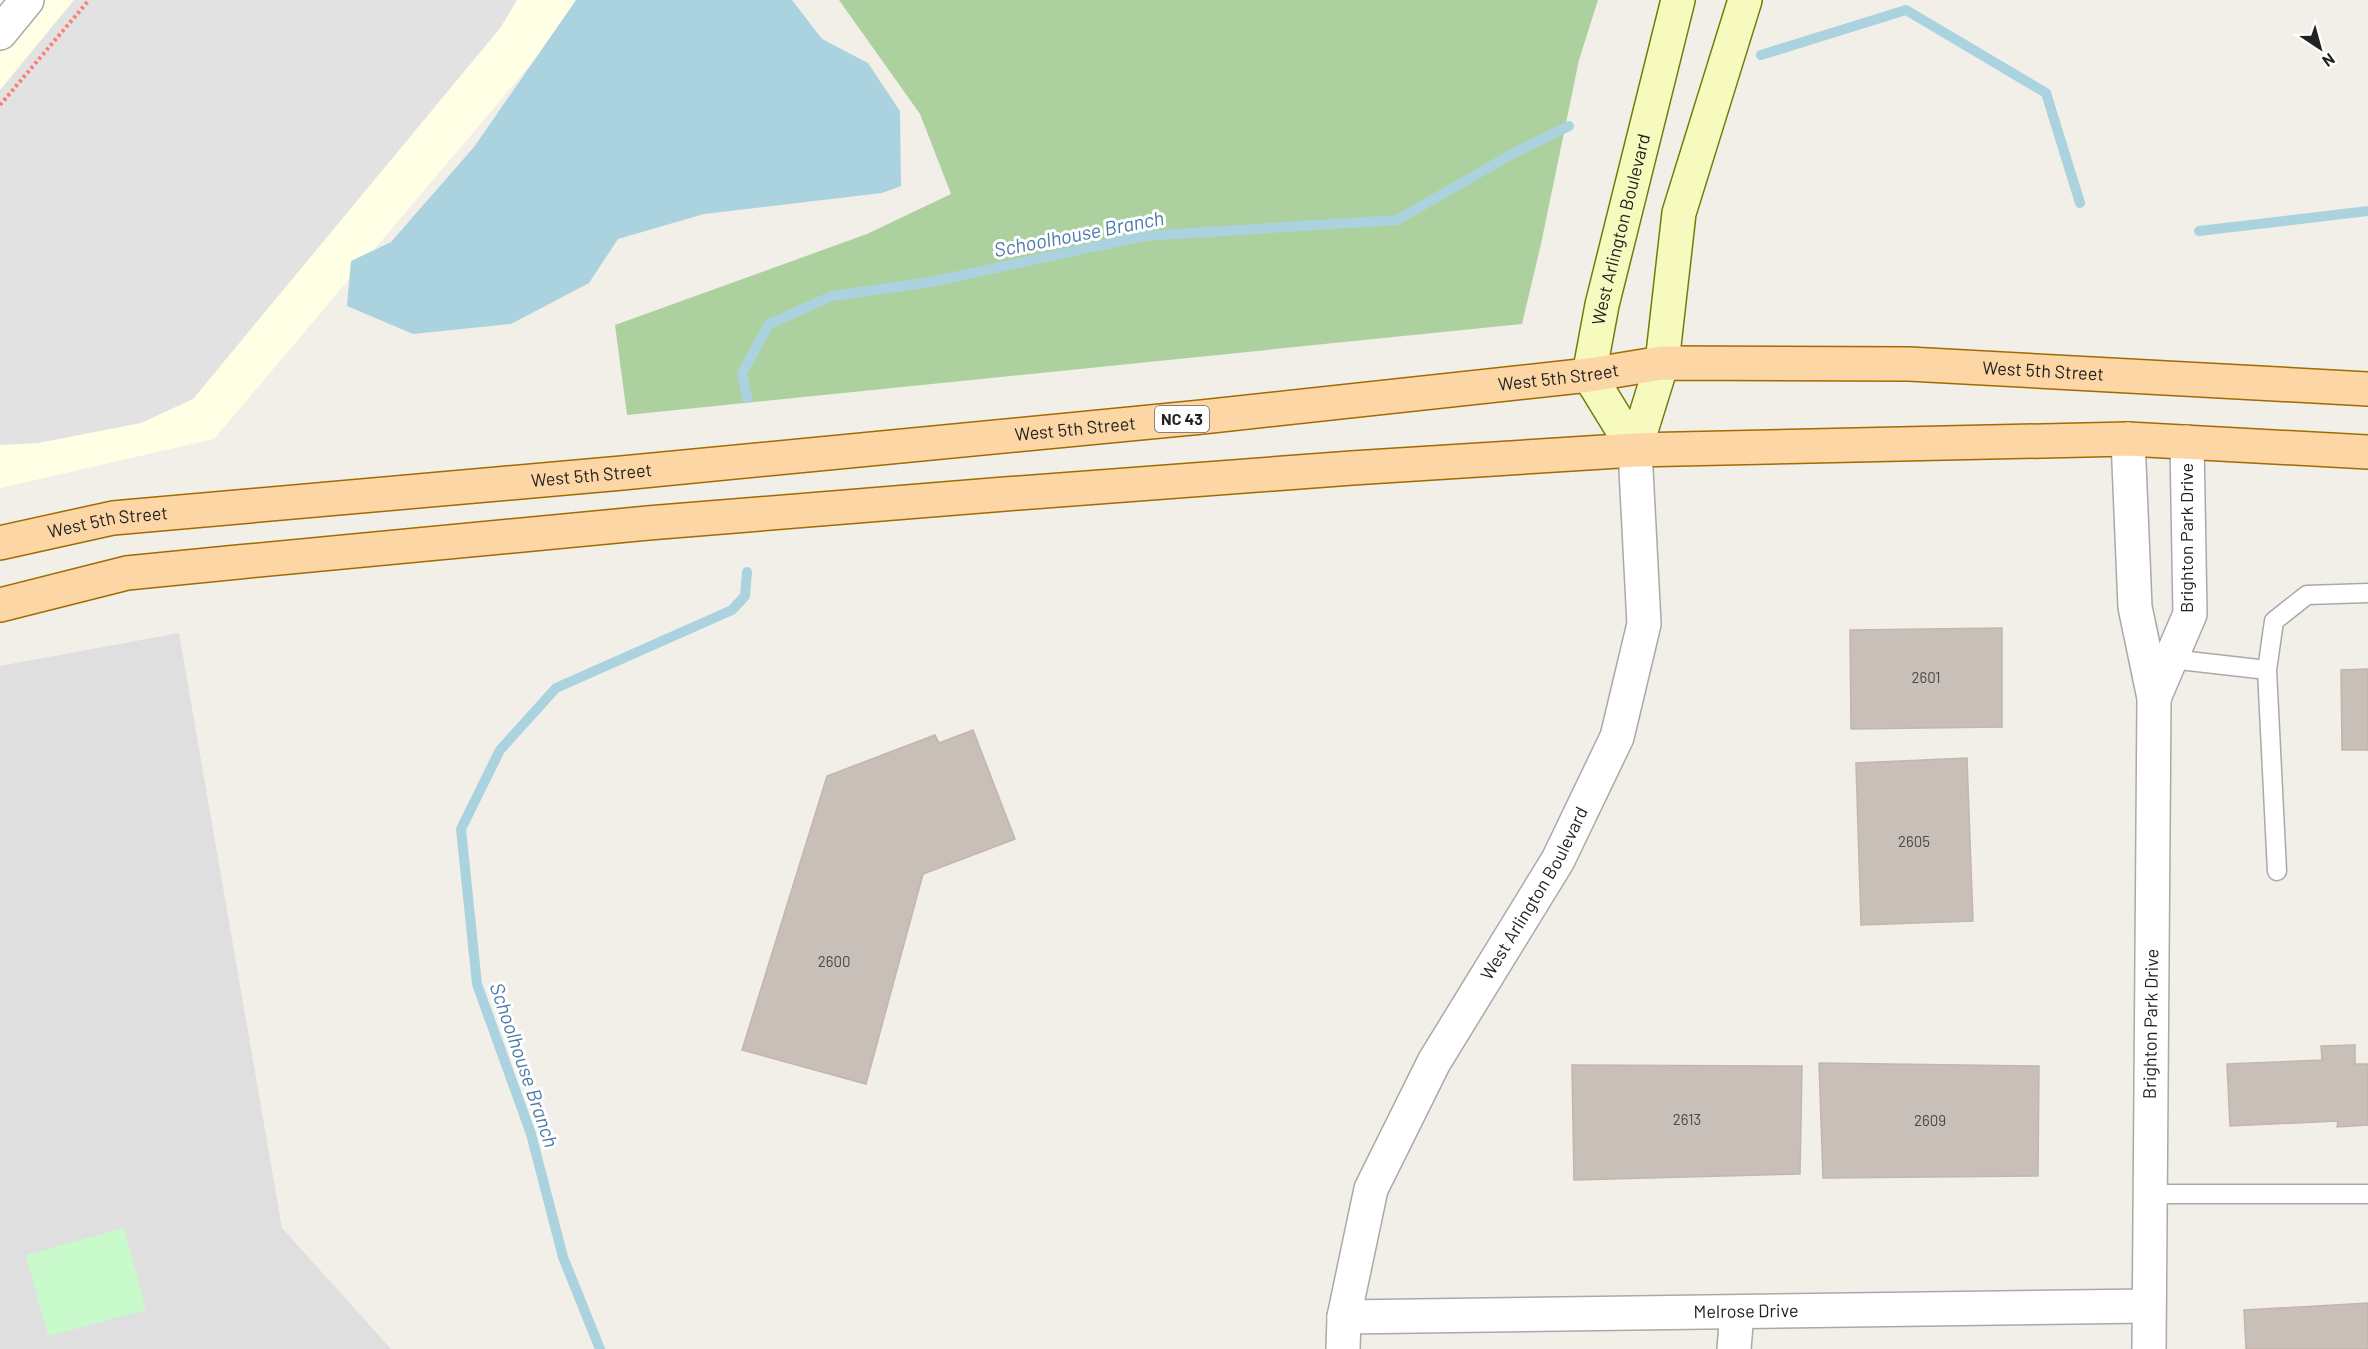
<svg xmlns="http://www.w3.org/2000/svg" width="2368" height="1349" viewBox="0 0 2368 1349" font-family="Barlow,sans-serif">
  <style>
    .residential { fill: #e0dfdf }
    .education { fill: #ffffe5 }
    .forest { fill: #add19e }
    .park { fill: #c8facc }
    .parking { fill: #e2e2e2 }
    .water { fill: #aad3df }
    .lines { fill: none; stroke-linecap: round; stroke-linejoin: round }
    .stream { stroke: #aad3df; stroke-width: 10 }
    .building { fill: #c7bfb8; stroke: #c4b6ab; stroke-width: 1.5 }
    .lane-casing { stroke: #a9a9a9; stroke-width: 21 }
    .street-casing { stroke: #a9a9a9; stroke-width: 36 }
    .secondary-casing { stroke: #707d05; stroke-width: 36 }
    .primary-casing { stroke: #a06b00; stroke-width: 36 }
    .path { stroke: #fa8072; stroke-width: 4; stroke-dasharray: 3 3; stroke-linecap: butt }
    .lane { stroke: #fff; stroke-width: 18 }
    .street { stroke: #fff; stroke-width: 33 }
    .secondary { stroke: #f7fabf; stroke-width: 33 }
    .primary { stroke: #fcd6a4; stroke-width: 33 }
    .labels { text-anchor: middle; stroke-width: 6; stroke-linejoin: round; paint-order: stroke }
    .number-label { font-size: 15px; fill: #4b4948 }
    .shield { fill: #fff; stroke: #646464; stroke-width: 1.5 }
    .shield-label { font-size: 16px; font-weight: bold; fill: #222 }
    .street-label { font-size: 18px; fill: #222; stroke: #fff }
    .water-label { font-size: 20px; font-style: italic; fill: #4a7aab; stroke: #fff }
  </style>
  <rect width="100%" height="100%" fill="#f2efe9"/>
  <path class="residential" d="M179,633L282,1228L391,1349H0V666Z"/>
  <path class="education" d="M0,0H585L214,439L0,488Z"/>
  <path class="forest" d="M839,0H1598L1579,60L1541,244L1522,324L627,415L615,325L867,234L951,194L920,114Z"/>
  <path class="park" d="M124,1228L146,1310L48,1336L26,1255Z"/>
  <path class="parking" d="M74,0H517L501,27L193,399L141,423L38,443L0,445V90Z"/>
  <path class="water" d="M576,0H792L822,39L868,63L900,111L901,186L882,193L704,214L618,239L589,283L511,324L413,334L347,306L351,261L391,242L474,147Z"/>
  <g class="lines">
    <path class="stream" d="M1761,55L1906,10L2046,93L2080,203
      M2199,231L2368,211
      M747,398L742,373L769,324L832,296L931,282L1144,236L1397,220L1512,154L1569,126
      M600,1349L563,1257L531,1134L477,984L461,829L500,750L556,688L732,610L745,596L747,572"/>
  </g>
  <path class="building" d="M2002,628V727L1851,729L1850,630Z
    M2368,669V750H2342L2341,670Z
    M973,730L1015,839L923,874L866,1084L742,1050L827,776L935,735L939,743Z
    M1967,758L1973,921L1861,925L1856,763Z
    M2355,1045V1064H2368V1125L2337,1127L2338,1121L2230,1126L2227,1064L2322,1060L2321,1046Z
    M1819,1063L2039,1066L2038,1176L1823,1178Z
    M1572,1065L1802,1066L1800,1174L1574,1180Z
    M2368,1303V1349H2246L2244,1310Z"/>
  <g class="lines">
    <g class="lane-casing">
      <path id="lane" d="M2171,659L2267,670L2277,871
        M2267,670L2274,621L2307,595L2368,593
        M2149,1194H2368"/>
    </g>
    <g class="street-casing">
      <g id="street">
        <path d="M0,33L27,0"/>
        <path d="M2128,439L2135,607L2154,698L2149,1349"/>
        <path d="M2154,698L2190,614L2187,442"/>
        <path id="s1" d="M1344,1317L2148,1306"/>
        <path id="s2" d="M1343,1349L1344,1317L1371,1189L1434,1062L1558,860L1617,737L1644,624L1635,450"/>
        <path d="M1734,1349L1737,1312"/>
      </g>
    </g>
    <g class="secondary-casing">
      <g id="secondary">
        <path id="s3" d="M1635,450L1589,375L1602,305L1678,0"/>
        <path d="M1635,450L1662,363L1679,213L1745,0"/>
      </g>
    </g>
    <g class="primary-casing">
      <g id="primary">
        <path id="s4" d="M0,543L113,518L622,473L1202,417L1589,375L1662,363L1909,364L2368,389"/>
        <path d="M0,605L127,573L238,562L648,523L1005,494L1352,468L1635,450L2128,439L2368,452"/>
      </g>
    </g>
    <path class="path" d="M0,105L89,0"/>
    <use href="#lane" class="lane"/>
    <use href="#street" class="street"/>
    <use href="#secondary" class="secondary"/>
    <use href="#primary" class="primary"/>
  </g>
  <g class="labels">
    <g class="number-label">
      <text x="1926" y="683">2601</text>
      <text x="1914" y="847">2605</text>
      <text x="834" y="967">2600</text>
      <text x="1687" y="1125">2613</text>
      <text x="1930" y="1126">2609</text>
    </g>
    <rect class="shield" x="1155" y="406" width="54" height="26" rx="4.5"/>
    <g class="shield-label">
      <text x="1182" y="425">NC 43</text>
    </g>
    <g class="street-label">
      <text dy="6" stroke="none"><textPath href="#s3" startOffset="237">West Arlington Boulevard</textPath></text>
      <text dy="6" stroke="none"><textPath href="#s4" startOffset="2054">West 5th Street</textPath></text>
      <text dy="6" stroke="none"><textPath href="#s4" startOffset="1568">West 5th Street</textPath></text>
      <text dy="6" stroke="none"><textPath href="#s4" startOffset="1082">West 5th Street</textPath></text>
      <text dy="6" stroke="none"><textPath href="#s4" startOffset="596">West 5th Street</textPath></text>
      <text dy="6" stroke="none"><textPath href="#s4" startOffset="110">West 5th Street</textPath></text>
      <text transform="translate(2187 538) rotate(-90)" y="6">Brighton Park Drive</text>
      <text dy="6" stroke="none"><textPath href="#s2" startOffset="501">West Arlington Boulevard</textPath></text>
      <text transform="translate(2151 1024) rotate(-89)" y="6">Brighton Park Drive</text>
      <text dy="6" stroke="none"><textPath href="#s1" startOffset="402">Melrose Drive</textPath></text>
    </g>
    <g class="water-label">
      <text transform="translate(1079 234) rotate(-11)" y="7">Schoolhouse Branch</text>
      <text transform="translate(524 1065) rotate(71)" y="7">Schoolhouse Branch</text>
    </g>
  </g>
  <g transform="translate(2320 48) rotate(144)" stroke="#ffffff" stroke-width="4.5" paint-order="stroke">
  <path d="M0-4.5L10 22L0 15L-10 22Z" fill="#222222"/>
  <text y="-9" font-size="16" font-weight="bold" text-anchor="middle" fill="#222222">N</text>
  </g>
</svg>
